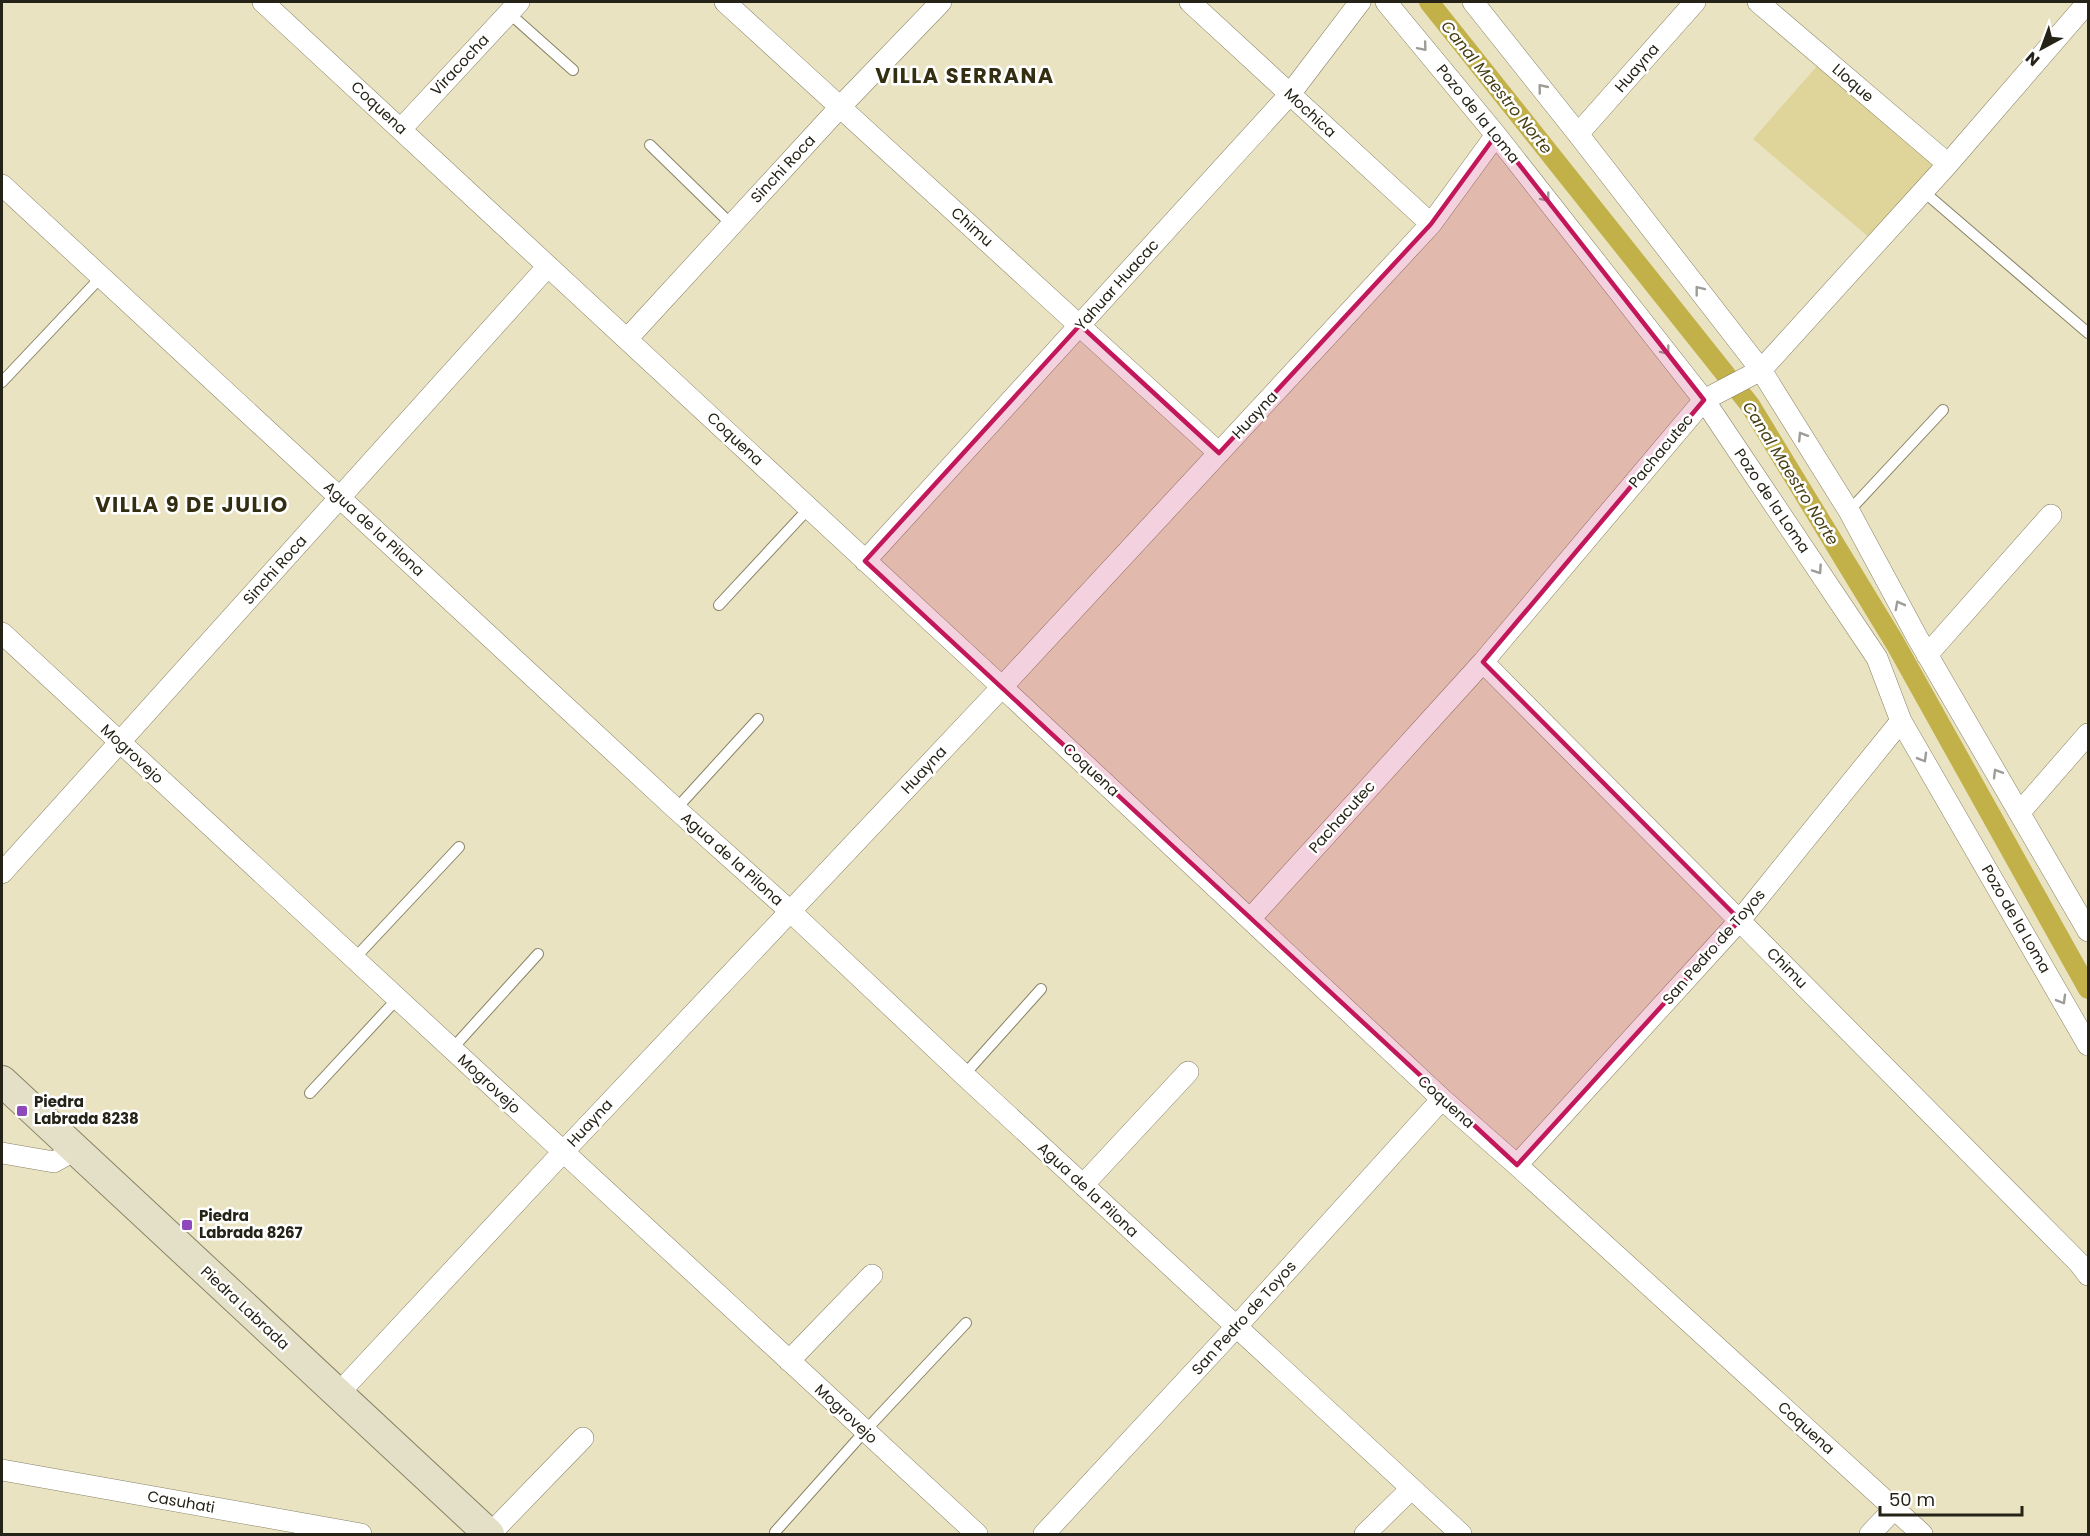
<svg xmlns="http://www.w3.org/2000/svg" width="2090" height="1536" viewBox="0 0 2090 1536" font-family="Poppins,sans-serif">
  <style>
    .green { fill: #dfd49a }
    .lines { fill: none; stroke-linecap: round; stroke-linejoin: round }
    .canal { stroke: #c2b048; stroke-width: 20 }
    .service-casing { stroke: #888365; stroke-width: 12 }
    .minor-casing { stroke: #888365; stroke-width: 22 }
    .secondary-casing { stroke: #888365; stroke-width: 32 }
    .service { stroke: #fff; stroke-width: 10 }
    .minor { stroke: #fff; stroke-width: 21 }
    .secondary { stroke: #e4e0c7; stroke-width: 30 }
    .oneway { stroke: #9d9c97 }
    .marked { fill: #c2185b; fill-opacity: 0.2; stroke: #c2185b; stroke-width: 4.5; stroke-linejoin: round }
    .poi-dot { fill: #8e48bc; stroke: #fff; stroke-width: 2 }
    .labels { text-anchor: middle; stroke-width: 5; stroke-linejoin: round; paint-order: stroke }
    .street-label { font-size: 15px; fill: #252317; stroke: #fff }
    .poi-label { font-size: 15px; font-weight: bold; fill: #252317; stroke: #fff; text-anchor: start }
    .water-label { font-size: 16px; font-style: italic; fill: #484015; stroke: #fff }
    .district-label { font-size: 21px; font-weight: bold; letter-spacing: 1.5px; fill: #332e12; stroke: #fff }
  </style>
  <rect width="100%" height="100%" fill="#e9e3c2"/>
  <path class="green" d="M1824,58L1943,160L1871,239L1753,139Z"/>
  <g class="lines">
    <path class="canal" d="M1429,2L1750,405L1895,643L2088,989"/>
    <g class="service-casing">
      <path id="service" d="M509,13L573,70
        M650,145L732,225
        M1923,191L2088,333
        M2,382L101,277
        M1849,511L1943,410
        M719,605L809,508
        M676,809L758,719
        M354,959L459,847
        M452,1049L538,954
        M964,1075L1041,989
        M310,1093L397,999
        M775,1532L865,1431L966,1323"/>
    </g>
    <g class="minor-casing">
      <path id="minor" d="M263,2L1002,687L1442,1099L1517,1165L1922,1534
        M725,2L1219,453
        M1190,2L1431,224
        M1386,2L1496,135L1704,400L1877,658L1901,721L2088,1045
        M1473,2L1578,134L1761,370L1849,511L1917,637L2088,931
        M1758,2L1948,164
        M401,129L519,2
        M1578,134L1695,2
        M2,185L676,809L790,911L964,1075L1461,1534
        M627,339L840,107L941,2
        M865,561L1290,94L1360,2
        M2,633L977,1534
        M1927,655L2051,515
        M1483,662L2079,1263L2088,1275
        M2020,812L2088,734
        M2,873L548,266
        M1250,919L1483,662L1704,400L1761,370L1948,164L2088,2
        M2,1153L54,1162L75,1150
        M1517,1165L1740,920L1901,721
        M1083,1185L1188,1072
        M789,1361L872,1275
        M338,1394L563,1152L1002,687L1431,224L1496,135
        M2,1470L361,1534
        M490,1534L583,1438
        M1044,1534L1236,1327L1442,1099
        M1365,1534L1411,1489
        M1870,1534L1894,1509"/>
    </g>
    <g class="secondary-casing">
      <path id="secondary" d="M2,1081L489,1534"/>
    </g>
    <use href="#service" class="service"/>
    <use href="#minor" class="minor"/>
    <use href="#secondary" class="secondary"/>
  </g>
  <defs><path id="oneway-chevron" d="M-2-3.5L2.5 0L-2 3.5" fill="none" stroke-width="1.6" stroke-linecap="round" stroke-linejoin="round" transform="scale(1.5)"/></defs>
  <g class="oneway">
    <use href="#oneway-chevron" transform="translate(1423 47) rotate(50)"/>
    <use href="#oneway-chevron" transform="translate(1542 88) rotate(-129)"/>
    <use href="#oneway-chevron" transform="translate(1546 198) rotate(52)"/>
    <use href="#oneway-chevron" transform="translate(1699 290) rotate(-128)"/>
    <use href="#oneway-chevron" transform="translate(1666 351) rotate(52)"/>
    <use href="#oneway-chevron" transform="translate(1802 436) rotate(-122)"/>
    <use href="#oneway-chevron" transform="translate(1818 570) rotate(56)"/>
    <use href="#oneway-chevron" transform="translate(1899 605) rotate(-118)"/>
    <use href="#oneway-chevron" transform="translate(1923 758) rotate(60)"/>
    <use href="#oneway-chevron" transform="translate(1997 773) rotate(-121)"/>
    <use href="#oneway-chevron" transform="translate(2062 1000) rotate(60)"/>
  </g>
  <path class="marked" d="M1496,135L1704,400L1483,662L1740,920L1517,1165L865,561L1080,325L1219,453L1431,224Z"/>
  <g class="poi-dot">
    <rect x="16" y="1105" width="12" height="12" rx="3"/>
    <rect x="181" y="1219" width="12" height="12" rx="3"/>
  </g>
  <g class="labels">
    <g class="street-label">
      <text transform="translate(460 65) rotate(-47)" y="5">Viracocha</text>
      <text transform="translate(1637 68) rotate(-49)" y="5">Huayna</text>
      <text transform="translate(1853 83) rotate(41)" y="5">Lloque</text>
      <text transform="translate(379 108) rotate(43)" y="5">Coquena</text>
      <text transform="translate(1310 113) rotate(43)" y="5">Mochica</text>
      <text transform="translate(1478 114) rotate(51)" y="5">Pozo de la Loma</text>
      <text transform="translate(783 169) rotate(-47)" y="5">Sinchi Roca</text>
      <text transform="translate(972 227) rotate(42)" y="5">Chimu</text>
      <text transform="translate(1117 285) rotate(-48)" y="5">Yahuar Huacac</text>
      <text transform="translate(1255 415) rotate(-47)" y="5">Huayna</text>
      <text transform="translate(735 439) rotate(43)" y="5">Coquena</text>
      <text transform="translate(1661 451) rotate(-50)" y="5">Pachacutec</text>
      <text transform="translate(1772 501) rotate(56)" y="5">Pozo de la Loma</text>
      <text transform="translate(374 529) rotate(43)" y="5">Agua de la Pilona</text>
      <text transform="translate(275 570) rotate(-48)" y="5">Sinchi Roca</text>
      <text transform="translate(132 754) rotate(43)" y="5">Mogrovejo</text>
      <text transform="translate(924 770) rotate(-47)" y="5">Huayna</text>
      <text transform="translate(1091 770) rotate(43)" y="5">Coquena</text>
      <text transform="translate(1342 817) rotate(-48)" y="5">Pachacutec</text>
      <text transform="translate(732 859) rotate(42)" y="5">Agua de la Pilona</text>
      <text transform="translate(2016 919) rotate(60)" y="5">Pozo de la Loma</text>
      <text transform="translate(1714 947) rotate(-49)" y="5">San Pedro de Toyos</text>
      <text transform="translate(1787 968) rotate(45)" y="5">Chimu</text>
      <text transform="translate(489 1084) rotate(43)" y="5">Mogrovejo</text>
      <text transform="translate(1446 1102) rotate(42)" y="5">Coquena</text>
      <text transform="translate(590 1123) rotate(-47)" y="5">Huayna</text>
      <text transform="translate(1088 1190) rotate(43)" y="5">Agua de la Pilona</text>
      <text transform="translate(245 1308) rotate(43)" y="5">Piedra Labrada</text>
      <text transform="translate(1244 1318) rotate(-48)" y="5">San Pedro de Toyos</text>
      <text transform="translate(846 1414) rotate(43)" y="5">Mogrovejo</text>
      <text transform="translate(1806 1428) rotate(42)" y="5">Coquena</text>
      <text transform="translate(181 1502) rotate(10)" y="5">Casuhati</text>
    </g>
    <g class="poi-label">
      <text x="34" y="1107">Piedra<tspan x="34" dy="17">Labrada 8238</tspan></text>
      <text x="199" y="1221">Piedra<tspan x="199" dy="17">Labrada 8267</tspan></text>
    </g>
    <g class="water-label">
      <text transform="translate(1497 87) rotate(51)" y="6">Canal Maestro Norte</text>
      <text transform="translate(1791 473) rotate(58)" y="6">Canal Maestro Norte</text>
    </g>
    <g class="district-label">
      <text x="965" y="83">VILLA SERRANA</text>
      <text x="192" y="512">VILLA 9 DE JULIO</text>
    </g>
  </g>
  <rect width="2090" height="1536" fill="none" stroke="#252317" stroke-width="6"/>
  <g transform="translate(2042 48) rotate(221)" stroke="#ffffff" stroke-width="4.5" paint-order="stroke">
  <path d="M0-4.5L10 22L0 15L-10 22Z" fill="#252317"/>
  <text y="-9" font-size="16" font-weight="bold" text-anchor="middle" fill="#252317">N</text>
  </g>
  <path d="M1880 1506v9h142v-9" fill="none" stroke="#252317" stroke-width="3"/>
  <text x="1889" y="1506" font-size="18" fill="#252317" stroke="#ffffff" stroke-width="4.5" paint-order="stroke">50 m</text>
</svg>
